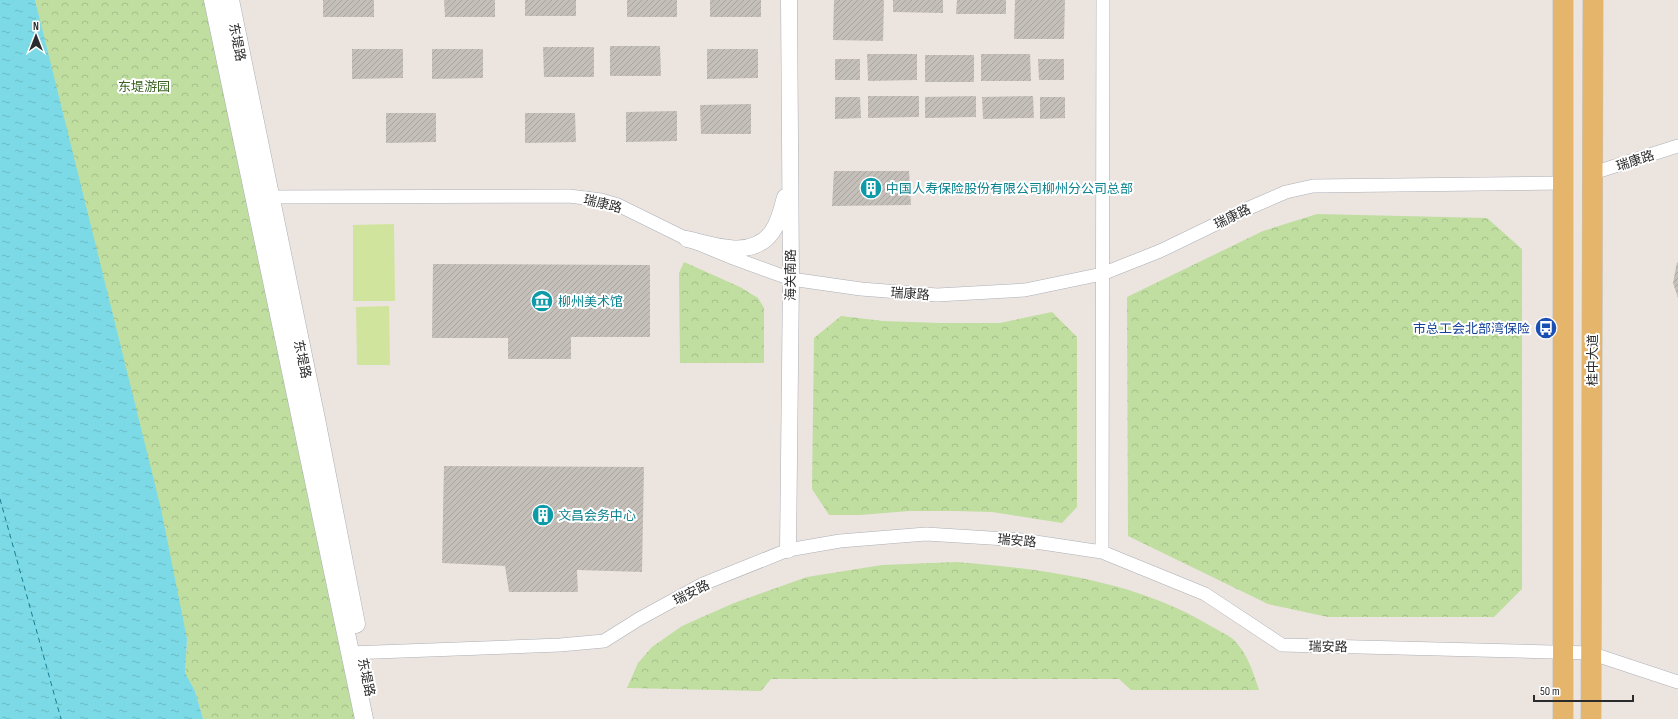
<svg xmlns="http://www.w3.org/2000/svg" width="1678" height="719" viewBox="0 0 1678 719" font-family="'Sofia Sans Condensed','Noto Sans SC',sans-serif">
  <style>
    .forest { fill: url(#forest-crowns) }
    .pitch { fill: #d1e49d }
    .water { fill: url(#water-ripples) }
    .lines { fill: none; stroke-linecap: round; stroke-linejoin: round }
    .ferry { stroke: #197c92; stroke-width: 1; stroke-dasharray: 5 4; stroke-linecap: butt }
    .building { fill: url(#building-hatch) }
    .minor-casing { stroke: #abafb6; stroke-width: 14 }
    .tertiary-casing { stroke: #abafb6; stroke-width: 17 }
    .secondary-casing { stroke: #abafb6; stroke-width: 19 }
    .primary-casing { stroke: #c4c4c4; stroke-width: 21 }
    .minor { stroke: #fff; stroke-width: 13 }
    .tertiary { stroke: #fff; stroke-width: 16 }
    .secondary { stroke: #fff; stroke-width: 18 }
    .primary { stroke: #e5b56b; stroke-width: 20 }
    .labels { text-anchor: middle; stroke-width: 4; stroke-linejoin: round; paint-order: stroke }
    .street-label { font-size: 13px; fill: #2b2b2b; stroke: #fff }
    .park-label { font-size: 13px; fill: #396321; stroke: #fff }
    .culture-label { font-size: 13px; fill: #0d838f; stroke: #fff; text-anchor: start }
    .transit-label { font-size: 13px; fill: #164399; stroke: #fff; text-anchor: end }
  </style>
  <defs>
    <pattern id="forest-crowns" width="20" height="18" patternUnits="userSpaceOnUse"><rect width="20" height="18" fill="#bfdea0"/><path d="M2 6a3 3 0 1 1 6 0M12 15a3 3 0 1 1 6 0" fill="none" stroke="#a4bf8a"/></pattern>
    <pattern id="water-ripples" width="26" height="14" patternUnits="userSpaceOnUse"><rect width="26" height="14" fill="#7bdae5"/><path d="M2 4q2-2 4 0t4 0M15 11q2-2 4 0t4 0" fill="none" stroke="#6abbc5"/></pattern>
    <pattern id="building-hatch" width="6" height="6" patternUnits="userSpaceOnUse"><rect width="6" height="6" fill="#c5bfba"/><path d="M-1 1l2-2M0 6l6-6M5 7l2-2" fill="none" stroke="#a9a4a0"/></pattern>
  </defs>
  <rect width="100%" height="100%" fill="#ece4df"/>
  <path class="forest" d="M35,0H213L364,719H203L195,691L185,674L187,639Z
    M1317,214L1487,218L1522,249V589L1494,617H1328L1268,604L1128,536L1127,297L1263,231Z
    M684,262L740,287L758,298L764,308V363H680L679,273Z
    M1052,312L1077,337V507L1062,523L992,512L955,511H909L860,515H829L812,489L814,338L841,316L883,321L940,323H1000Z
    M956,562C1042,569 1133,580 1209,625C1217,630 1229,635 1235,641C1248,655 1253,672 1259,690H1131L1119,679H771L761,691L627,688L638,663L652,647L682,626L734,603L807,577L882,565Z"/>
  <path class="pitch" d="M394,224L395,301H353V225Z
    M389,306L390,365H357L356,307Z"/>
  <path class="water" d="M0,0H35L161,509L187,639L185,673L195,691L203,719H0Z"/>
  <g class="lines">
    <path class="ferry" d="M0,499L61,719"/>
  </g>
  <path class="building" d="M323,0H374V17H323Z
    M444,0H495V17H445Z
    M525,0H576V16H525Z
    M627,0H677V17H627Z
    M710,0H761V17H710Z
    M834,0H884L883,41L833,40Z
    M893,0H943V13L893,12Z
    M957,0H1006V14H956Z
    M1015,0H1065L1064,39H1014Z
    M610,46H660L661,76H610Z
    M543,47H594V77H544Z
    M352,49H403V78L352,79Z
    M432,49H483V78L432,79Z
    M707,49H758V78L707,79Z
    M867,54H917V80L868,81Z
    M981,54H1030L1031,81H981Z
    M925,55H974V82H925Z
    M835,59H860V80H835Z
    M1038,59H1064V80H1039Z
    M868,96H919V117L868,118Z
    M976,96V117L925,118V97Z
    M1033,96L1034,118L983,119L982,97Z
    M835,97H860L861,118L835,119Z
    M1040,97H1065V118L1040,119Z
    M751,104V134H701L700,105Z
    M677,111V141L626,142V112Z
    M386,113H436V142L386,143Z
    M525,113H575L576,142L525,143Z
    M834,171H909L911,205L832,206Z
    M1677,262L1678,263V298L1673,283Z
    M433,264L650,265V337H571V359H508V338H432Z
    M444,466L644,467L642,572L577,570L578,592H509L505,566L442,563Z"/>
  <g class="lines">
    <g class="minor-casing">
      <path id="minor" d="M1593,173L1678,146
        M262,201L270,197L569,196L601,200L618,205L687,239L733,258L791,279L861,289L937,295L1025,290L1102,274L1160,251L1249,208L1286,192L1313,186L1564,183
        M1102,552L1103,0
        M350,653L560,645L604,641L639,619L703,584L788,550L840,541L926,534L1022,540L1102,552L1205,594L1282,645L1590,653L1678,682"/>
    </g>
    <g class="tertiary-casing">
      <path id="tertiary" d="M687,239C713,245 752,260 772,232C779,222 782,209 785,197
        M788,550L791,279L789,0"/>
    </g>
    <g class="secondary-casing">
      <path id="secondary" d="M213,0L364,719
        M230,0L316,419L356,624"/>
    </g>
    <g class="primary-casing">
      <path id="primary" d="M1563,0V719
        M1591,719L1593,0"/>
    </g>
    <use href="#minor" class="minor"/>
    <use href="#tertiary" class="tertiary"/>
    <use href="#secondary" class="secondary"/>
    <use href="#primary" class="primary"/>
  </g>
  <defs>
    <g id="building-disc" transform="scale(1.15)"><circle r="9.5" fill="#0f9aa8" stroke="#fff"/><path d="M-4-6H4V6H1V3H-1V6H-4ZM-2.5-4.3h1.7v1.8h-1.7ZM.8-4.3h1.7v1.8H.8ZM-2.5-1h1.7V.8h-1.7ZM.8-1h1.7V.8H.8Z" fill="#fff"/></g>
    <g id="museum-disc" transform="scale(1.15)"><circle r="9.5" fill="#0f9aa8" stroke="#fff"/><path d="M0-6L6-3V-2H-6V-3ZM-5-1h2V3h-2ZM-1-1h2V3h-2ZM3-1h2V3H3ZM-6 4H6V6H-6Z" fill="#fff"/></g>
    <g id="bus-disc" transform="scale(1.15)"><circle r="9.5" fill="#1a4fb4" stroke="#fff"/><path d="M-5-6H5V4H4V6H2V4H-2V6H-4V4H-5ZM-3.5-4V0h7V-4ZM-3.5 1.2v1.5H-2V1.2ZM2 1.2v1.5H3.5V1.2Z" fill="#fff"/></g>
  </defs>
  <g fill-rule="evenodd">
    <use href="#building-disc" x="871" y="188"/>
    <use href="#museum-disc" x="542" y="301"/>
    <use href="#bus-disc" x="1546" y="328"/>
    <use href="#building-disc" x="543" y="515"/>
  </g>
  <g class="labels">
    <g class="street-label">
      <text transform="translate(238 42) rotate(79)" y="5">东堤路</text>
      <text transform="translate(1635 160) rotate(-18)" y="5">瑞康路</text>
      <text transform="translate(603 203) rotate(14)" y="5">瑞康路</text>
      <text transform="translate(1232 216) rotate(-26)" y="5">瑞康路</text>
      <text transform="translate(790 275) rotate(-90)" y="5">海关南路</text>
      <text transform="translate(910 293) rotate(4)" y="5">瑞康路</text>
      <text transform="translate(303 359) rotate(78)" y="5">东堤路</text>
      <text transform="translate(1592 360) rotate(-90)" y="5">桂中大道</text>
      <text transform="translate(1017 540) rotate(5)" y="5">瑞安路</text>
      <text transform="translate(691 592) rotate(-27)" y="5">瑞安路</text>
      <text transform="translate(1328 646) rotate(1)" y="5">瑞安路</text>
      <text transform="translate(367 677) rotate(78)" y="5">东堤路</text>
    </g>
    <g class="park-label">
      <text x="144" y="91">东堤游园</text>
    </g>
    <g class="culture-label">
      <text x="886" y="193">中国人寿保险股份有限公司柳州分公司总部</text>
      <text x="558" y="306">柳州美术馆</text>
      <text x="558" y="520">文昌会务中心</text>
    </g>
    <g class="transit-label">
      <text x="1530" y="333">市总工会北部湾保险</text>
    </g>
  </g>
  <g transform="translate(36 36)" stroke="#ffffff" stroke-width="3" paint-order="stroke">
  <path d="M0-3L7 15L0 10L-7 15Z" fill="#2b2b2b"/>
  <text y="-6" font-size="11" font-weight="bold" text-anchor="middle" fill="#2b2b2b">N</text>
  </g>
  <path d="M1534 695v6h99v-6" fill="none" stroke="#2b2b2b" stroke-width="2"/>
  <text x="1540" y="695" font-size="12" fill="#2b2b2b" stroke="#ffffff" stroke-width="3" paint-order="stroke">50 m</text>
</svg>
